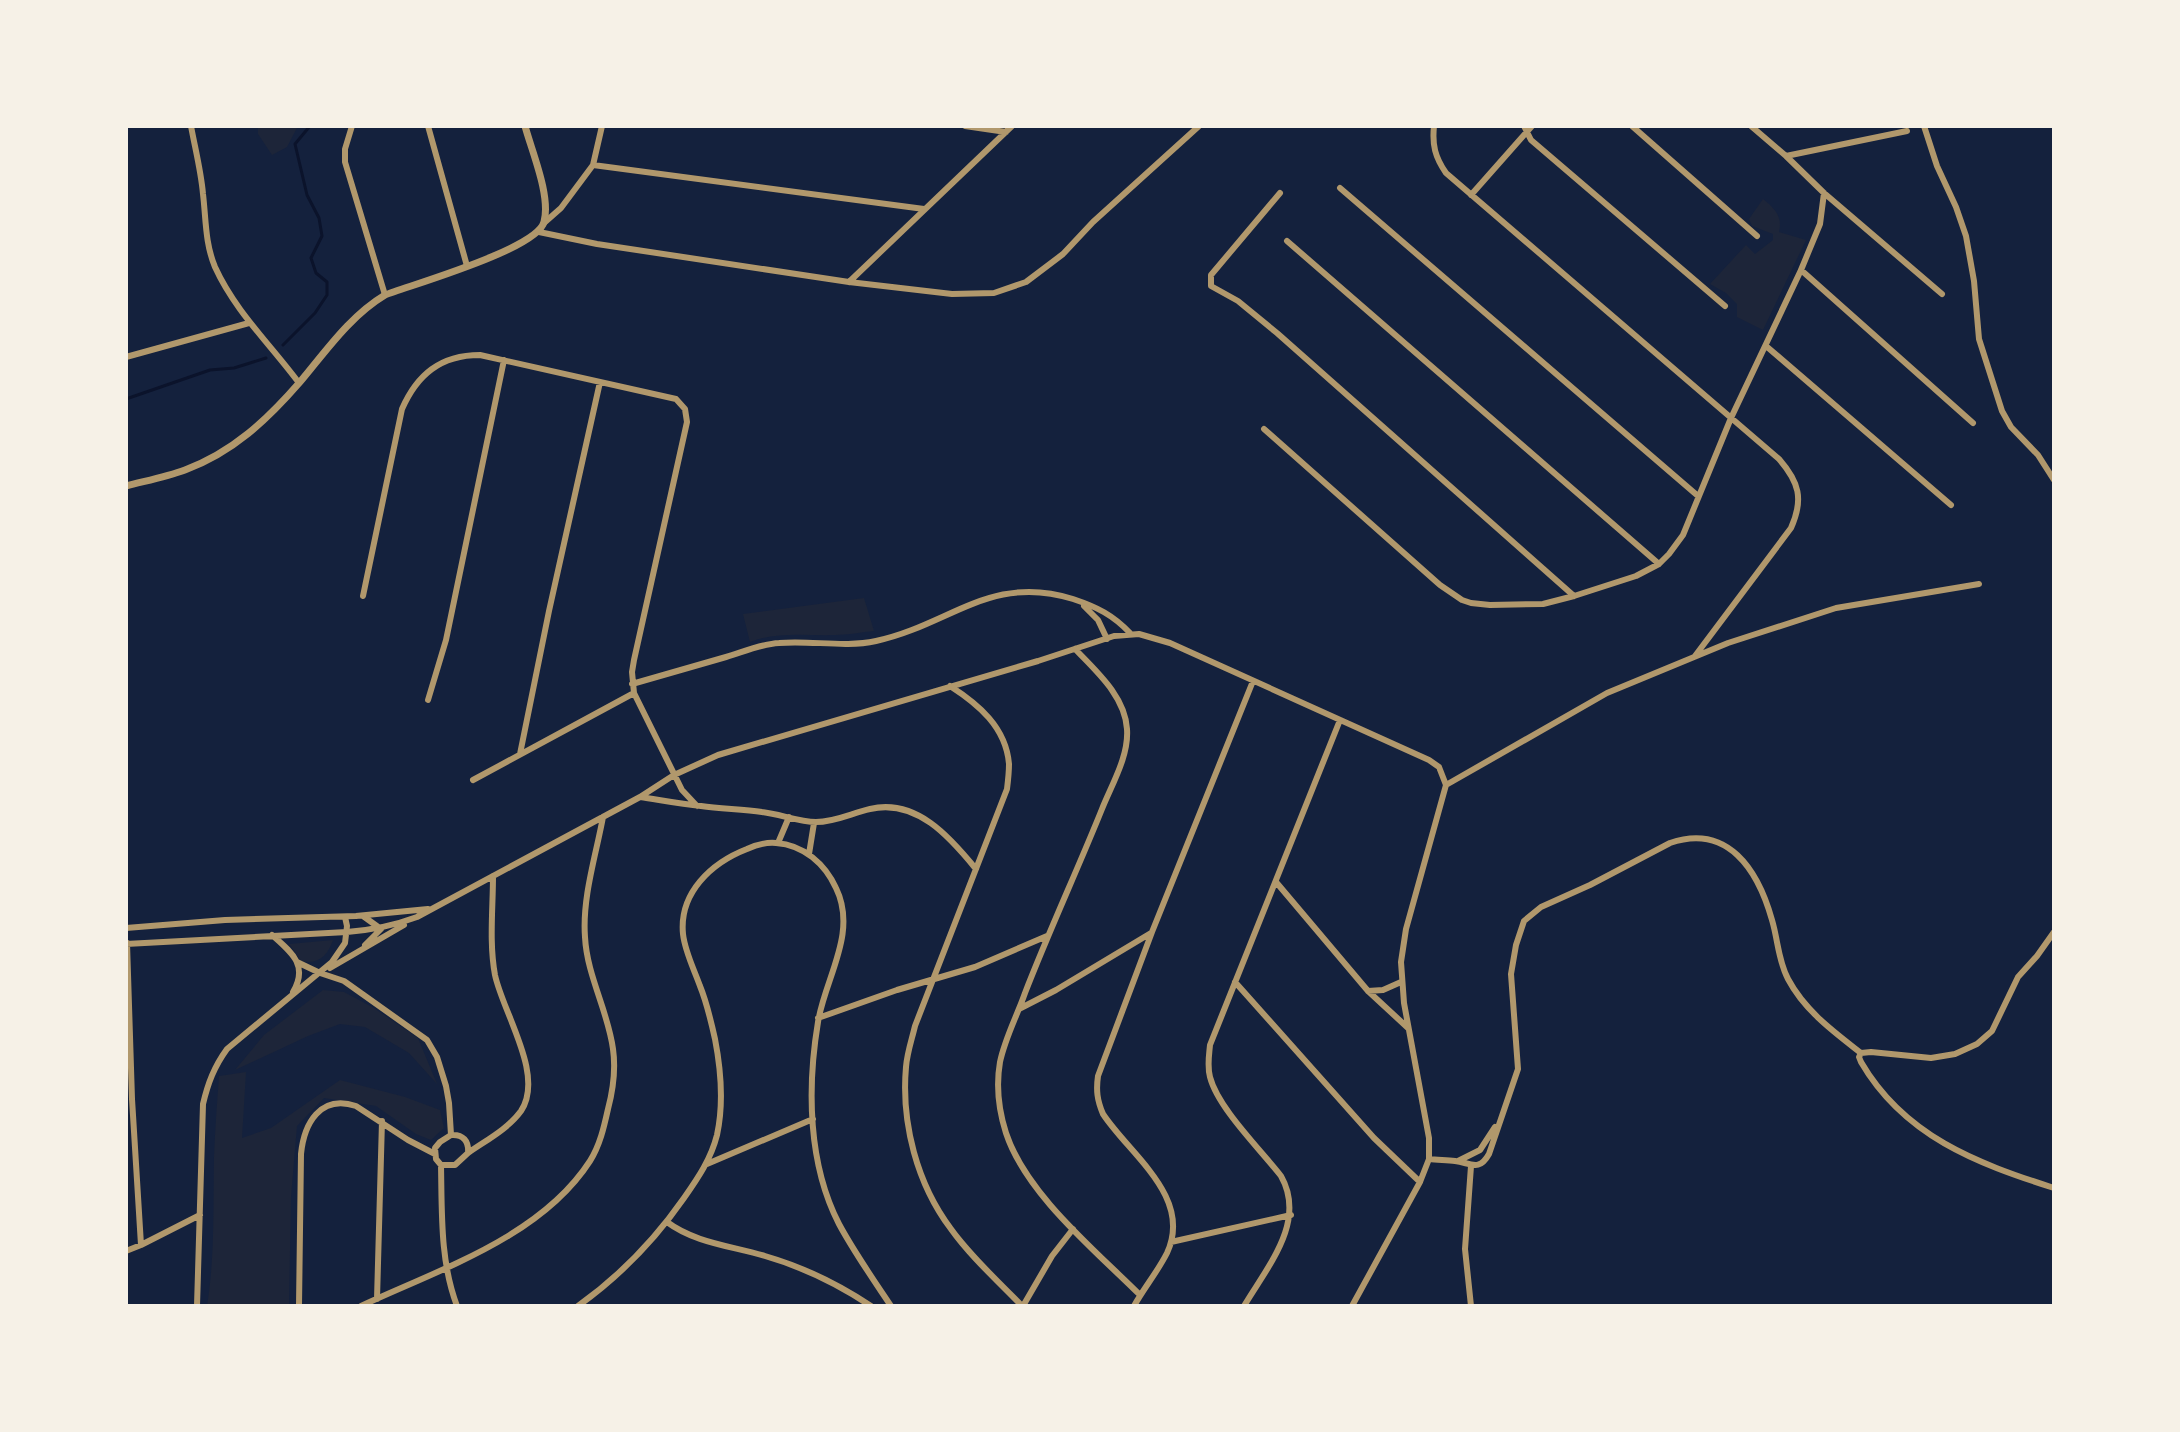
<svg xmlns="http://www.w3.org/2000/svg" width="2180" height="1432" viewBox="0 0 2180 1432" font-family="Mulish,sans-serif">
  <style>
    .green { fill: #1d2539 }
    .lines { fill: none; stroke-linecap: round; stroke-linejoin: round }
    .stream { stroke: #0b132b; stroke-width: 3 }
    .minor { stroke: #b1986c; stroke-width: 6 }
    .tertiary { stroke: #b1986c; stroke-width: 7 }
  </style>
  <rect width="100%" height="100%" fill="#14213d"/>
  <path class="green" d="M258,126H298L287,147L272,155L258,134Z
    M1763,199C1774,208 1783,216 1779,232L1806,240L1763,330L1737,317V304L1726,293L1710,284L1746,245L1755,254L1773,240V234L1752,226L1749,219Z
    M864,598L874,631C862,632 848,635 835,635C807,636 778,631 750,642L743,614Z
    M333,940C328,955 319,965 301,961L289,944Z
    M323,990L344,992L374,1008L418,1038L437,1084L409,1053L365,1027L340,1024L308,1036L235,1070L264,1035Z
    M246,1072L242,1138L271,1128L340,1080L405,1097L440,1110L444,1128L431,1140L416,1134L376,1106L324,1098L297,1126L291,1197L289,1306H207C215,1256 213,1207 214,1157C215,1130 217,1103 219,1076Z"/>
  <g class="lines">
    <path class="stream" d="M283,345L315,313L327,295V282L316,273L311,258L322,236L319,218L307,195L295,144L310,126
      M126,399L210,370L234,368L266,358"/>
    <path class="minor" d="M191,126C195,148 201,171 203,194C206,219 205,243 215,267C235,311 270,344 299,383
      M352,126L345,149V162L385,295
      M428,126L467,266
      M965,126L1006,132
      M1434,126C1432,145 1435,157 1446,173L1779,459C1799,482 1804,499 1791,528L1695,656
      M1524,126L1531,140L1725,306
      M1632,126L1757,236
      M1751,126L1786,156L1824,193L1942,294
      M1924,126L1937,166L1956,207L1966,236L1974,281L1979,339L2002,411L2011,427L2038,455L2054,480
      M1786,156L1907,131
      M593,165L924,209
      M1340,188L1698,496
      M1280,193L1211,275V286L1238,301L1277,333L1574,596
      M1471,195L1532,126
      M544,223L561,208L593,165L602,126
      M539,232L597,244L849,282L952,294L994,293L1026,282L1063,254L1093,222L1199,126
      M1287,241L1659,564
      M1801,270L1973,423
      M849,282L1012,126
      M1766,346L1951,505
      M126,357L249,323
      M1264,429L1440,585L1462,600L1471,603L1490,605L1543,604L1574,596L1636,576L1659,564L1669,554L1683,535L1731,418L1801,270L1820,224L1824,193
      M363,596L402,409C417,375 440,355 480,355L676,399L685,409L687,422L634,660L632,672L634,693L682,790L697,806
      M1084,606L1098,620L1107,639
      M1075,649C1096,671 1125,696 1127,729C1129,756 1112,784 1102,809C1077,871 1049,931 1025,993C1017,1016 1005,1038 1000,1062C996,1085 999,1111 1006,1133C1026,1194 1096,1251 1140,1295
      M632,684C663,675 695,666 726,657C743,652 761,644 779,643C811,640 844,648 876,641C950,625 991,573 1073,599C1097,607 1113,615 1130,633
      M950,686C978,704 1006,727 1009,764C1009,772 1008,781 1007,789L915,1026C912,1039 907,1053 906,1067C901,1123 917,1184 951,1229C971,1257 998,1281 1022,1306
      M428,700L446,640L504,360
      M520,754L549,611L600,382
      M473,780L634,693
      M1446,785L1607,693L1728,643L1836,608L1979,584
      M640,797C660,800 680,804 701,806C721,809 742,809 762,812C780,814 799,822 816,822C835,822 852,813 870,809C916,798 950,837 976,869
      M778,843L789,817
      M809,854L814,823
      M1276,882L1368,991L1408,1028
      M363,916L381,929L365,945
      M126,928L225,920L356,916L428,909
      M272,935C291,952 309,965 293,992
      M127,943L132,1099L141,1245
      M126,944L347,932C372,930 393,926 417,917L640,797L674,775L718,755L1038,661L1114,636L1139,634L1170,643L1429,760L1439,767L1446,785
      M297,962L320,973L344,981L427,1040L437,1057L446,1086L449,1103L451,1135
      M330,968L404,925
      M1235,982L1374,1138L1420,1182
      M1368,991L1383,990L1401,982
      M1019,1009L1056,990L1151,933
      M818,1018L897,990L975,967L1047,936
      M1861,1053L1871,1052L1931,1058L1955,1054L1977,1044L1992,1031L2018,977L2037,956L2054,932
      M451,1135C463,1134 469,1141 468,1153L455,1165H441L436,1159L435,1148L440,1142Z
      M468,1153C485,1141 508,1129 521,1111C545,1075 503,1013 495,975C489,943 493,908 493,876
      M1429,1159C1438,1160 1447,1160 1455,1161C1471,1163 1479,1172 1489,1154L1518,1069L1511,974L1516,945L1524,921L1541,907L1590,885L1670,843C1728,823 1758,870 1772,920C1778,940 1778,960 1788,979C1805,1011 1834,1032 1861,1053L1859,1057L1861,1062C1904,1136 1976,1163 2054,1188
      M1458,1161L1480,1150L1495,1127
      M707,1164L813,1119
      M441,1165C442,1213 440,1261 457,1306
      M667,1222C695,1243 732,1246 765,1256C803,1267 838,1284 871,1306
      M1171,1242L1291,1215
      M126,1251L141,1245L200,1215
      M377,1299L382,1121
      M197,1306L203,1104C208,1083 214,1067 227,1049L332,962L345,943L347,926L345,917
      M299,1306L301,1154C304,1124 320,1094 356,1106L408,1140L435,1154
      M361,1306C440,1269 541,1237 590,1161C600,1145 604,1127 608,1109C613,1090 616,1070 613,1049C608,1011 587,976 585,937C582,898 596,855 603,817
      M578,1306C620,1276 654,1241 684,1198C698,1178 711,1159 717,1135C724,1103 721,1070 715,1039C711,1021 707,1003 700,986C694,969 685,952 683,934C679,893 711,863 747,849C756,845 766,842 776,843C804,845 825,864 836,888C858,933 825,978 818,1022C807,1088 808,1164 839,1224C854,1252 873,1279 891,1306
      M1023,1306L1052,1256L1073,1229
      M1134,1306C1144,1288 1158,1271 1167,1253C1193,1197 1130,1155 1103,1114C1097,1100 1096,1090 1098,1076L1152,932L1253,681
      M1244,1306C1267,1267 1307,1222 1281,1176C1260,1149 1218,1108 1210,1077C1207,1066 1209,1056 1210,1045L1340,720
      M1352,1306L1420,1182L1429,1159V1138L1404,1003L1401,962L1406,929L1446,785
      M1471,1306L1465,1249L1471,1166"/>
    <path class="tertiary" d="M126,486C145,481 166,477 185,470C233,452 267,420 300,382C326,351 350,316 385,295C414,284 537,249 544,222C551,196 532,152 525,126"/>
  </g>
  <rect width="2180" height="1432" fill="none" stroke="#f6f1e7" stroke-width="256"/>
</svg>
